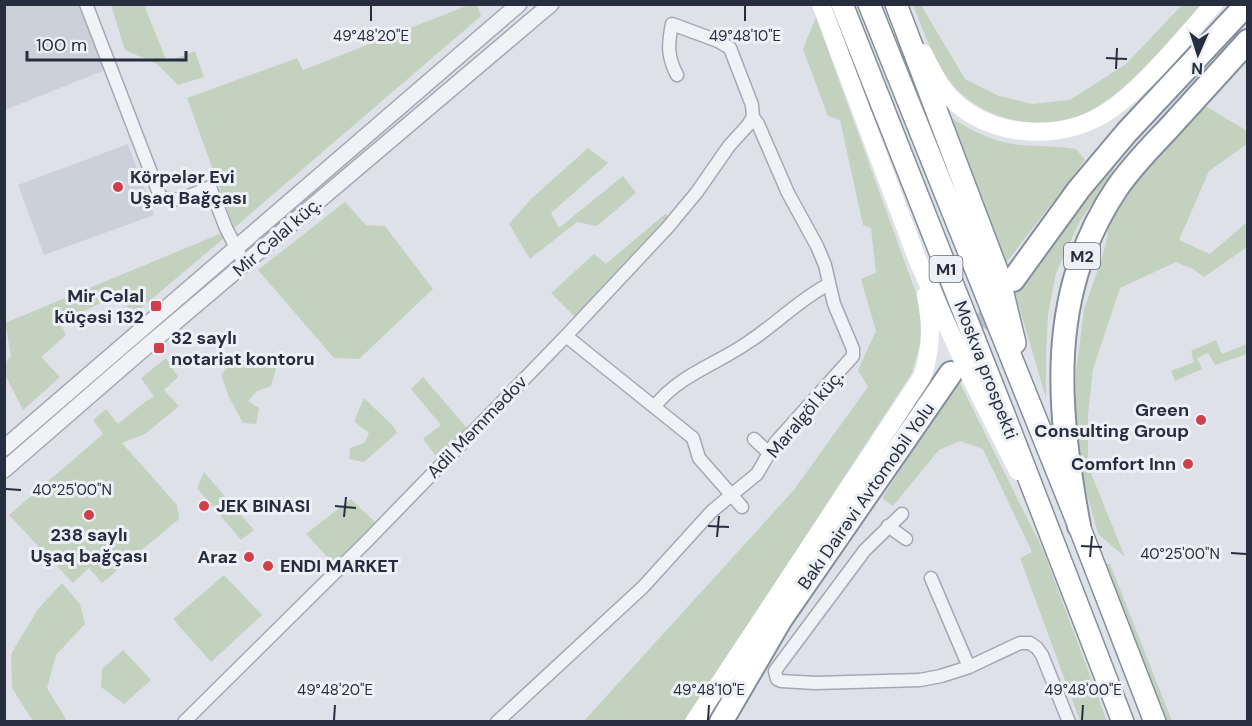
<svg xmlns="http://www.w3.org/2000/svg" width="1252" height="726" viewBox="0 0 1252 726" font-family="'DM Sans',sans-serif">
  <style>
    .built { fill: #ccd0da }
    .green { fill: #c3d2bf }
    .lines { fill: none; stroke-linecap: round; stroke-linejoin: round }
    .motorway-tunnel { stroke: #b9bdc6; stroke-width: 22; stroke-dasharray: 22 11; stroke-linecap: butt }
    .minor-casing { stroke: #a3a8b2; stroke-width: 15 }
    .tertiary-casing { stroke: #a3a8b2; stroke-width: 18 }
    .trunk-casing { stroke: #858e9f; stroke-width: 24 }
    .motorway-casing { stroke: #858e9f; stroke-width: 26 }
    .minor { stroke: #f1f2f6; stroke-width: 12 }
    .tertiary { stroke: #f1f2f6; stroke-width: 15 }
    .secondary { stroke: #fff; stroke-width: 18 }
    .trunk { stroke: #fff; stroke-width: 21 }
    .motorway { stroke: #fff; stroke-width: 22 }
    .ticks { fill: none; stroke: #272e3f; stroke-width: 2 }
    .poi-dot { fill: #d13f4b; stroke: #edf0f6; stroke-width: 2 }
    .labels { text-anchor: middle; stroke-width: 6; stroke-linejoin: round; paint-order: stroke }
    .shield { fill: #edf0f6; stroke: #626876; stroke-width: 1.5 }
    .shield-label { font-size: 16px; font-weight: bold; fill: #272e3f }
    .poi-label { font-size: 18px; font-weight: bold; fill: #272e3f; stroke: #edf0f6; text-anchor: start }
    .street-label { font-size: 18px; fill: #272e3f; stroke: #edf0f6 }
    .ticks-label { font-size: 15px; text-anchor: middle; fill: #272e3f; stroke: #edf0f6; stroke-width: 6; stroke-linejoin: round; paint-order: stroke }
  </style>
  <rect width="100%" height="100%" fill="#dee1e8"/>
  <path class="built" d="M5,5H80L105,70L5,110Z
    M128,144L154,215L44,255L18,185Z"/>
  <path class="green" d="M111,5H144L167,62L195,51L204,77L178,85L157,64L125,50Z
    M469,5H477L481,16L234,228L187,98L297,58L303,70Z
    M913,5H921L965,79L999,96L1033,104L1070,100L1126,64L1182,5H1202C1172,37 1134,85 1097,107C1049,136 982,124 948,79C932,57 923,29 913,5Z
    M816,17L916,293L923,333L912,373L685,721L583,722L793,491L868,387L858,370L876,331L861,279L876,273L871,228L863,225L840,120L828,116L803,49Z
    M1204,105L1247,131V144L1209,171L1179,240L1210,254L1247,222V247L1204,277L1193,269L1176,262L1120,288L1093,369L1088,414V466L1125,557L1098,534L1078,462L1076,420V372L1084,309L1102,258L1107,238L1110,216L1138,179Z
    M946,114C967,129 993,142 1019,145C1038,146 1057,146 1076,149L1085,160L1003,267Z
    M588,148L608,163L551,213L559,228L623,176L636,193L597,226L577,222L530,259L509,224L531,199Z
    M1110,166L1114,169L1079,223L1056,273L1048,315L1046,356V398L1015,293Z
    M345,202L366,225L385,226L433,289L359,359L334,358L258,270Z
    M665,214L670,217L576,318L551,293L594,254L606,264Z
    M222,233L224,238L134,314L117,295L60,323L66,335L41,357L60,377L23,410L5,375V363L11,356L5,323Z
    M1216,340L1222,354L1247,344V354L1215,365L1208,353L1197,358L1202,369L1175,381L1171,371L1194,362L1191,351Z
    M166,358L178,377L164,390L179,406L145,434L122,443L177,505L179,519L102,583L89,568L73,583L9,515L103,434L93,420L106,409L118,424L145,402L154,397L141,378Z
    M258,358L276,369L271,386L257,391L248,401L259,408L256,424L243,423L228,395L221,374L236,360Z
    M423,377L468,429L439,460L423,439L441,425L411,389Z
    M958,379L1043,550L1107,721H1080L1020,558L1032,552L983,449L960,441L939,450L893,506L882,498Z
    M364,398L393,426L397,433L364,462L349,459L350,448L364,443L369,433L354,421Z
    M204,472L254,530L241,540L197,488Z
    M351,499L376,523L335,565L306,534Z
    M1103,564H1110L1172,721H1165Z
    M224,575L262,615L211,662L173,619Z
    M62,583L80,604L85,624L56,655L47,688L66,719L64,721H33L12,688L11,654L38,609Z
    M123,650L151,680L124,704L101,687L102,669Z"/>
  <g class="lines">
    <path class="motorway-tunnel" d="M964,354L1003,296"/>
    <g class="minor-casing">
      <path id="minor" d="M86,4L160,196C174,206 195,193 210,187L226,228L245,265
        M566,336L693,438L699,458L742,507
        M655,406C680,374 718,364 750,341C779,322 797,301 829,284
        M754,439L769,453
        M902,514L865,550L780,664L775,671L777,679L781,681L815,683L920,680L941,676L969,667L1020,643H1030L1037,648L1042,655L1069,722
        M888,526L906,539
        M931,578L969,667
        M184,722L368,540L566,336L668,227L697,192L729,146L748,125L753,117
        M497,722L643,587L712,511L757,474L775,443L853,356V349L834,304L825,265L817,246L788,193L758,124L753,117L752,105L730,48L718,41L672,24C668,44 667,56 677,75"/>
    </g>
    <g class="tertiary-casing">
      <path id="tertiary" d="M4,448L519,4
        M4,470L133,358L551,4"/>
    </g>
    <g class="trunk-casing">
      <path id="trunk" d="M842,4L1004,414L1123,722
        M869,4L1079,526L1155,722
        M896,4L998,273L1015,343"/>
    </g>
    <g class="motorway-casing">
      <path id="motorway" d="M1013,280L1079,189L1127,132L1247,4
        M1079,526C1057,407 1046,293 1117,188C1132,166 1150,148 1168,129C1194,100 1221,71 1248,41
        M721,722L781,619L951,373"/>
    </g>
    <use href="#minor" class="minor"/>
    <use href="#tertiary" class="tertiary"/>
    <path class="secondary" d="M821,4L918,261L971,378L1018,471
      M923,53C932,71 941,90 956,103C996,138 1063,141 1107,112C1144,88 1183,38 1214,4
      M694,722L922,377C932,350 932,324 926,295"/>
    <use href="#trunk" class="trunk"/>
    <use href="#motorway" class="motorway"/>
  </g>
  <path class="ticks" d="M371,21V6M745,21V6M1106,58L1127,59M1116,69L1117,48M6,489L21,490M335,506L356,508M344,517L346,497M708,526L729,527M717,537L719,516M1081,546L1102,547M1231,553L1246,554M1090,557L1092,536M334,720L335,705M708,720L709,705M1082,720L1083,705"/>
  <g class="poi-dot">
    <circle cx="118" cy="187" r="6"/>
    <rect x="150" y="300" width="12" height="12" rx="3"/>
    <rect x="153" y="342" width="12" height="12" rx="3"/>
    <circle cx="1201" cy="420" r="6"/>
    <circle cx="1188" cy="464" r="6"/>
    <circle cx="204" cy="506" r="6"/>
    <circle cx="89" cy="515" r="6"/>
    <circle cx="249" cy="557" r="6"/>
    <circle cx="268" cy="566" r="6"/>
  </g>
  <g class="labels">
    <g class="shield">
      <rect x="1064" y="243" width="36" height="26" rx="4.5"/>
      <rect x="929.5" y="256" width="33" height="26" rx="4.5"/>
    </g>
    <g class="shield-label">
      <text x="1082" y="262">M2</text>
      <text x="946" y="275">M1</text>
    </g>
    <g class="poi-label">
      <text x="130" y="183">Körpələr Evi<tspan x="130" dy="21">Uşaq Bağçası</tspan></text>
      <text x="144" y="302" text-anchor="end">Mir Cəlal<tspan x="144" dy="21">küçəsi 132</tspan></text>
      <text x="171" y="344">32 saylı<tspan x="171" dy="21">notariat kontoru</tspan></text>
      <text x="1189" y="416" text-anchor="end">Green<tspan x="1189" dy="21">Consulting Group</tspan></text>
      <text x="1176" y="470" text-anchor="end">Comfort Inn</text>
      <text x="216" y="512">JEK BINASI</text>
      <text x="89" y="541" text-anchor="middle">238 saylı<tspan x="89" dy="21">Uşaq bağçası</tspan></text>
      <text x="237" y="563" text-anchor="end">Araz</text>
      <text x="280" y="572">ENDI MARKET</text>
    </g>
    <g class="street-label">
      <text transform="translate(277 237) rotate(-41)" y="6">Mir Cəlal küç.</text>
      <text transform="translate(986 370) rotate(69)" y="6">Moskva prospekti</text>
      <text transform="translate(805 414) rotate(-50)" y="6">Maralgöl küç.</text>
      <text transform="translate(477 427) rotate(-46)" y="6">Adil Məmmədov</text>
      <text transform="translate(866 496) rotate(-55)" y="6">Bakı Dairəvi Avtomobil Yolu</text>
    </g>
  </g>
  <g class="ticks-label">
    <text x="371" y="41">49°48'20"E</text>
    <text x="745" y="41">49°48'10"E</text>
    <text x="72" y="495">40°25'00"N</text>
    <text x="1180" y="559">40°25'00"N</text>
    <text x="335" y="695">49°48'20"E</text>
    <text x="709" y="695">49°48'10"E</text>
    <text x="1083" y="695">49°48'00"E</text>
  </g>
  <rect width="1252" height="726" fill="none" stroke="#272e3f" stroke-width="12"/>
  <g transform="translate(1198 54) rotate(183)" stroke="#edf0f6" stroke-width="4.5" paint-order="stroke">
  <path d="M0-4.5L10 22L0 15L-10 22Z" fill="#272e3f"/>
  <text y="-9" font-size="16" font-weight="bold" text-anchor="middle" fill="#272e3f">N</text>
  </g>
  <path d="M27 51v9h159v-9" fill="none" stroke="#272e3f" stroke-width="3"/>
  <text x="36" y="51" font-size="18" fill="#272e3f" stroke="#edf0f6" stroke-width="4.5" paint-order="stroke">100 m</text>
</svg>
